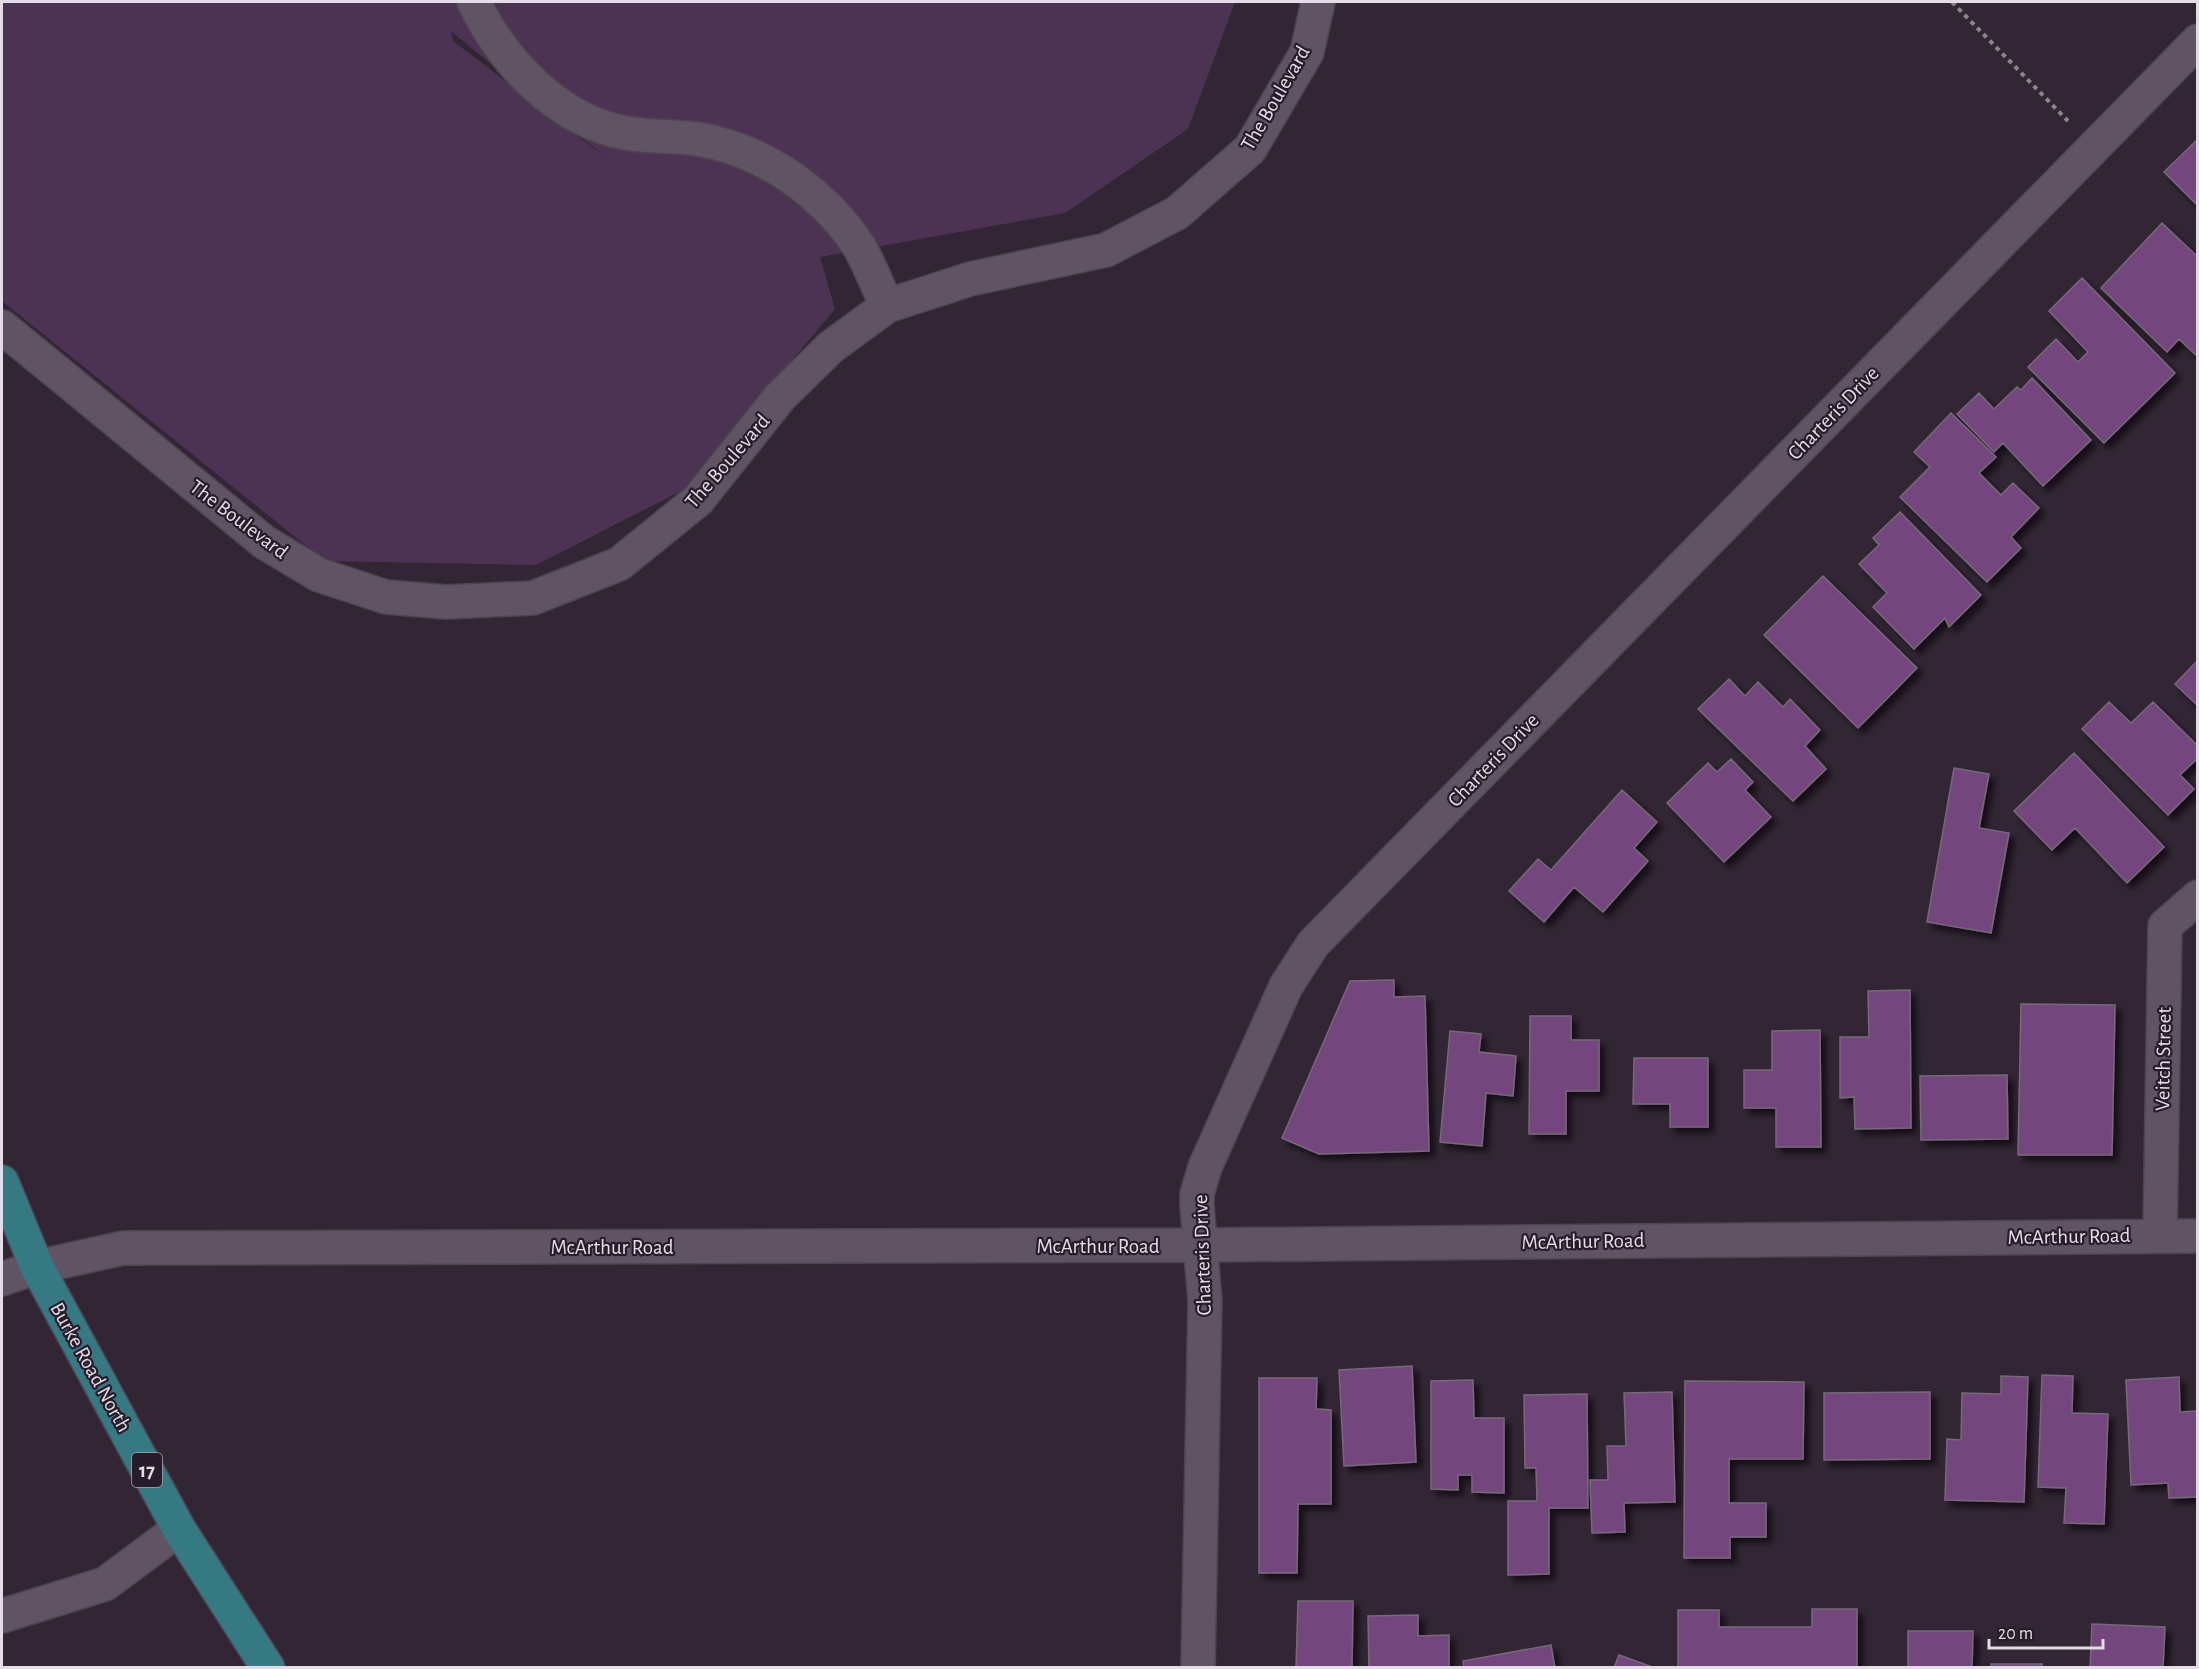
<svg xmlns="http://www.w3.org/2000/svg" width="2199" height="1669" viewBox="0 0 2199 1669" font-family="'Alegreya Sans',sans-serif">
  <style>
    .green { fill: #4d3353; fill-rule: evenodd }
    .building { fill: #73467d; stroke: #77697a; stroke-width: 1.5; filter: url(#shadow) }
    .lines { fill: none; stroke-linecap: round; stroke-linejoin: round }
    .minor-casing { stroke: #4e4450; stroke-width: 36 }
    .major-casing { stroke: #4e4450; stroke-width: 36 }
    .path { stroke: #8e8490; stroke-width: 4; stroke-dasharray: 4.5 4.5; stroke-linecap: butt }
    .minor { stroke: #605363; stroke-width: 33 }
    .major { stroke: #357983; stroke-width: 33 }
    .labels { text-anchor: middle; stroke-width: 4.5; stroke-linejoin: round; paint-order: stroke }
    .shield { fill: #281c2a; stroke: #aca2ae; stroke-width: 1.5 }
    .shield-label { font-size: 20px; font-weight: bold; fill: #e4dce6 }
    .street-label { font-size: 21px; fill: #e4dce6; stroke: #281c2a }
  </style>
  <defs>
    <filter id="shadow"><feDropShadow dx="5.5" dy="5.5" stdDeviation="3" flood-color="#0009"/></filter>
  </defs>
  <rect width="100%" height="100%" fill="#322634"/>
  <path class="green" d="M2,2H1235L1188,129L1065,213L820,257L835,309L683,490L536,565L325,561L2,301ZM451,32H452L610,161L453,41Z"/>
  <path class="building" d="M2198,139V206L2164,172Z
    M2162,223L2198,257V357L2179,339L2167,352L2101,288Z
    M2082,278L2175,373L2104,443L2028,367L2056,339L2078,362L2088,352L2049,311Z
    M2032,378L2091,440L2043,486L2003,443L1994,452L1957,414L1979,393L1994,409L2017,387L2021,390Z
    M1951,413L1996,457L1979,473L2001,495L2013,483L2039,508L2011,537L2021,548L1987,582L1900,497L1930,467L1914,452Z
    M1900,512L1981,595L1949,627L1945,618L1914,649L1873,607L1887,593L1859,564L1879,545L1873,538Z
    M1823,576L1917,668L1858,728L1764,635Z
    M2198,660V706L2175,684Z
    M1729,679L1745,696L1758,682L1783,707L1790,699L1820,730L1805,746L1826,769L1793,801L1698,709Z
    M2109,702L2131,723L2153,702L2198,746V758L2180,775L2194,789L2168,815L2082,729Z
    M2074,753L2164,847L2127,883L2075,828L2052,850L2014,811Z
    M1731,759L1753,782L1745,790L1771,817L1724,862L1667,803L1708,763L1717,772Z
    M1954,768L1989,774L1979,828L2009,833L1991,933L1927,922Z
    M1622,790L1657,822L1634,848L1648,861L1603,912L1574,887L1544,922L1509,891L1538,859L1551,870Z
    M1394,980V997L1425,996L1429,1151L1319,1154L1282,1138L1350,981Z
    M1910,990L1911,1128L1855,1129L1854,1097L1840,1098V1037H1869L1868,991Z
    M2021,1004L2115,1005L2112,1155H2018Z
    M1530,1016H1571V1040H1599V1091H1566V1134H1529Z
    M1820,1030L1821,1147H1776V1108H1744V1070H1772V1031Z
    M1450,1031L1481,1034L1479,1052L1516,1056L1513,1096L1486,1093L1482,1146L1440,1142Z
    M1634,1058H1708V1127H1670V1104H1633Z
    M2007,1075L2008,1139L1921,1140L1920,1076Z
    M1412,1366L1416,1462L1344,1466L1339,1370Z
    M2042,1375L2073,1376L2072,1413L2108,1414L2104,1524L2064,1523L2066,1488L2038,1487Z
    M2001,1376L2028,1377L2024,1502L1945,1500L1947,1439L1961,1440L1962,1393L2001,1394Z
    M2179,1377L2180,1412L2198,1411V1497L2169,1498L2168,1483L2131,1485L2126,1380Z
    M1259,1378H1317L1316,1409L1331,1410V1504H1298L1297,1573H1259Z
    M1473,1380L1474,1418H1504V1493L1472,1492V1475H1458V1490L1431,1489V1381Z
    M1685,1381L1804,1382L1803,1459H1729V1503H1766V1537H1730V1558H1684Z
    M1672,1392L1675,1502L1624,1503L1625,1532L1592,1533L1590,1480H1608L1607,1446H1626L1624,1393Z
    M1930,1392V1459L1824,1460V1393Z
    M1587,1394L1588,1508H1549V1574L1508,1575V1501H1537L1536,1468H1525L1524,1395Z
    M1298,1601H1353L1352,1668H1296Z
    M1812,1609H1857V1668H1678V1610H1719V1627H1812Z
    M1418,1615V1636L1449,1635V1668H1369L1368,1616Z
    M2092,1624L2165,1627L2163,1668H2090Z
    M1908,1631H1973L1972,1668H1908Z
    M1551,1645L1555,1668H1464L1463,1661Z
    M1619,1655L1655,1668H1614Z
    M1991,1664H2042V1668H1991Z"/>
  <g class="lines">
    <g class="minor-casing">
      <path id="minor" d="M474,2C502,61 558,121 626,133C652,138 678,135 703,140C719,143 737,149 751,155C794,174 835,208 860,248C870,266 878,287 887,306
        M2,327L264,542L319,575L386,597L446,602L533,598L619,564L698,500L780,397L831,347L887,306L970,279L1106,250L1177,213L1250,149L1307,52L1318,2
        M2160,1235L2165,926L2198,897
        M2,1279L37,1267L123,1248L1202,1245L2198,1236
        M2,1616L105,1584L179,1529
        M1198,1668L1205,1301L1197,1206V1194L1205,1167L1286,986L1313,944L2198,41"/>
    </g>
    <g class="major-casing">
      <path id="major" d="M2,1182L37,1267L179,1529L268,1668"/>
    </g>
    <path class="path" d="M1952,2L2068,121"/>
    <use href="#minor" class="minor"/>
    <use href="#major" class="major"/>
  </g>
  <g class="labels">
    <rect class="shield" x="132" y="1453" width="30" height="34" rx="4.5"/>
    <g class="shield-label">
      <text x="147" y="1477">17</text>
    </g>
    <g class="street-label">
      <text transform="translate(1275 98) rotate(-60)" y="7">The Boulevard</text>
      <text transform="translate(1833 413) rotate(-46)" y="7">Charteris Drive</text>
      <text transform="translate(727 461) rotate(-49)" y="7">The Boulevard</text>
      <text transform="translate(239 519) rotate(37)" y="7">The Boulevard</text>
      <text transform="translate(1493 760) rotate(-46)" y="7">Charteris Drive</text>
      <text transform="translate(2163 1059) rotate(-89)" y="7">Veitch Street</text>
      <text transform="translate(2069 1236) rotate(-1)" y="7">McArthur Road</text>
      <text transform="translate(1583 1241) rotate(-1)" y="7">McArthur Road</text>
      <text x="1098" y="1253">McArthur Road</text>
      <text x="612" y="1254">McArthur Road</text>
      <text transform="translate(1202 1255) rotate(-92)" y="7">Charteris Drive</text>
      <text transform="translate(91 1367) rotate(61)" y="7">Burke Road North</text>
    </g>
  </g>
  <rect width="2199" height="1669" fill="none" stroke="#e4dce6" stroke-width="6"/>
  <path d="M1989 1639v9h114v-9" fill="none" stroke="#e4dce6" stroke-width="3"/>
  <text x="1998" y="1639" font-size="18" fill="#e4dce6" stroke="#281c2a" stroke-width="4.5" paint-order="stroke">20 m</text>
</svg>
